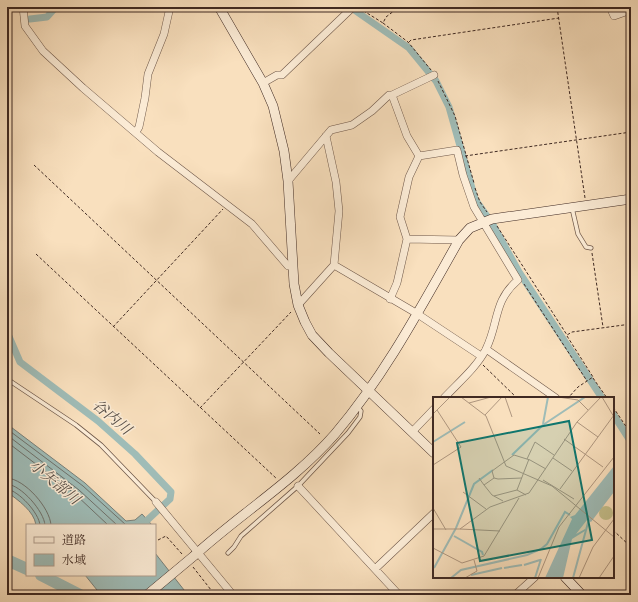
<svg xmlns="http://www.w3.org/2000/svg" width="638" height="602" viewBox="0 0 638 602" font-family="'Libre Caslon Text','Noto Serif JP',serif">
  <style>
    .water { fill: #9fbcb7; stroke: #79817b }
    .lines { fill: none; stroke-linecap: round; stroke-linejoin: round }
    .shore { stroke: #6f726c; stroke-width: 1 }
    .canal { stroke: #9fbcb7; stroke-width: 7 }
    .river { stroke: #9fbcb7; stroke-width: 12 }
    .lane-casing { stroke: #6e5749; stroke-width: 5 }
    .street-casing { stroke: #6e5749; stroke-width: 8 }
    .secondary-casing { stroke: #3f2922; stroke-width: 10 }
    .path { stroke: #3f2922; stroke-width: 1; stroke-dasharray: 3 2; stroke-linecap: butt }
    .lane { stroke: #fbebd5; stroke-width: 3.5 }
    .street { stroke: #fbebd5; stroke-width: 7 }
    .secondary { stroke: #fbebd5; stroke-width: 9 }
    .secondary-bridge-casing { stroke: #3f2922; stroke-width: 10; stroke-linecap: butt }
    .secondary-bridge { stroke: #fbebd5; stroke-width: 9 }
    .labels { text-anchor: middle; stroke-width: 3; stroke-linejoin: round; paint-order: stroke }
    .water-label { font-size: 15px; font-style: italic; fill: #574e47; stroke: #fbebd5 }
    .inset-river { fill: none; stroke: #9fbcb7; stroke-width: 2 }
    .inset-road { fill: none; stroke: #af9780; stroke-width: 1 }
    .view { fill: #0f766e; fill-opacity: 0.15; stroke: #0f766e; stroke-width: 2 }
    .inset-edge { fill: none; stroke: #3f2922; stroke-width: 2 }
  </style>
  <rect width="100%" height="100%" fill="#f9e0be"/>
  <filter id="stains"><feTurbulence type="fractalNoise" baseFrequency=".005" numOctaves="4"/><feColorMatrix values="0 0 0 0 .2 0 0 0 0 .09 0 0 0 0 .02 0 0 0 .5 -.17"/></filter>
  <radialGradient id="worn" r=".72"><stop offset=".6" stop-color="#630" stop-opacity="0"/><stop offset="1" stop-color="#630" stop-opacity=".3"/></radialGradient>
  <path class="water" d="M7,424L85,483L126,521L135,520L142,514L152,525H36C34,511 18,500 7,492Z
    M155,553L188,595H101L85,575H155Z"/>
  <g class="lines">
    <path class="shore" d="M7,429L83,486L126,525
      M7,435L79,490L117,525
      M7,442L75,494L108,525
      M7,478C25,479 50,508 51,525
      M7,484C21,485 44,511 45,525
      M7,489C19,491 39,513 40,525"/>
    <path class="canal" d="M350,7L409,48L436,81L449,107L475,199L493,225L519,272L602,398
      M30,19L47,17L56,7
      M7,332L20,362L98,421L135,454L171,492L170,499L142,525
      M613,414L631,442"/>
    <path class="river" d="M7,560L27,569
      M41,575L80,595"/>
    <g class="lane-casing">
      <path id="lane" d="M572,208L578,234L586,247L591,248
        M7,379L76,425L101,445L156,502
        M228,553L234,547L241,536L298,486L348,433L360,417L361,411L358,407"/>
    </g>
    <g class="street-casing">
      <path id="street" d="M23,7L25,26L43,51L83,88L158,152L252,224L288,266H293
        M610,7L614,16L631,10
        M263,83L277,75H282L353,7
        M136,132L139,127L145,98L148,74L164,34L170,7
        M419,156L407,136L392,95L434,75
        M288,181L331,130L352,125L372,111L389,95H392
        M407,239L459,240
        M334,265L416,313L481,356
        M390,299L397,283L407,239L400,217L409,177L419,156L457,150L463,175L474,207L518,280C493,301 499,323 486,349C477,367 458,383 444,398
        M298,305L334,265L339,211L336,182L326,136
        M486,349L556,398
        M412,432L434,409
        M298,486L399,595
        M156,502L233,595
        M375,569L434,513
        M515,595L535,577"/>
    </g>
    <g class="secondary-casing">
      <path id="secondary" d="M219,7L263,83L273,106L284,151L288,181L294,284L298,305L305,322L312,335L329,353L434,453
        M195,555C240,514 294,481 335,434C385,375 421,307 459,240L470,228L492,219L631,199
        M565,577L582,595"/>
    </g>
    <path class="path" d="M557,7L585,198
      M359,8L383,23L386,17L399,7
      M383,23L408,42L431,70
      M409,42L411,40L559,18
      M438,81L455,116L474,183
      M465,156L631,132
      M34,165L320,434
      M475,188L480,202L487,212
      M497,226L567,335L572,332L631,324
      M592,253L603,327
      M36,254L277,479
      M524,284L587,381
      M113,327L223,209
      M567,336L593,377L578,387L568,398
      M483,365L517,398
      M593,378L607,398
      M613,407L631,434
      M200,408L291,312
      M613,530L631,547
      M158,540L166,536L182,554
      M193,567L215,595"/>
    <use href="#lane" class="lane"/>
    <use href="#street" class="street"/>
    <use href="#secondary" class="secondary"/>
    <g class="secondary-bridge-casing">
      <path id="secondary-bridge" d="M147,595L195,555"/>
    </g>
    <use href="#secondary-bridge" class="secondary-bridge"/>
  </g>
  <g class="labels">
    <g class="water-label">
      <text transform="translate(112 417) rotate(40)" y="5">谷内川</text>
      <text transform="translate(55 482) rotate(40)" y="5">小矢部川</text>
    </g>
  </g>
  <g transform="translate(433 397)">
    <rect width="181" height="181" fill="#f9e0be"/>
    <path d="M166 116a7 7 0 1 1 14 0a7 7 0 1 1-14 0Z" fill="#c5c08c"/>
    <path d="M181,69V95L158,125L154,123L143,137L152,132V134L139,142L130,181H112L139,122L137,120L142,118Z" fill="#9fbcb7"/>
    <path class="inset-river" d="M110,27L115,0M0,45L32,25M79,58L110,28L152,0M21,139L49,155L50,158M91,168L107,163M1,171L23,131L41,87L60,73M71,171L89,168M38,178L69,171M18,181L28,173L94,158L108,152L114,147L132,115L137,118M102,181L108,162M140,181L156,122"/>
    <path class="inset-road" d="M28,0L53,19L73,69L119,89L181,140M72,0L79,20M125,0L145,3L155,13M169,0L181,20M36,6L58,0M0,17L17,0M52,18L69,0M144,25L165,40M131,42L170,70M120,61L139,74M94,62L102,45L121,58M0,68L28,50L4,13M46,81L51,88L61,81M89,81L65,82L61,81L59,74L81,58L97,63L113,72M110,83L141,102M51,88L59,98L70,104M127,92L181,18M84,93L96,62M30,95L53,112M61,99L84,93L93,98M0,111L13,133M0,132H27L57,110L96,96L144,25L168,0M27,132L67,134M0,151L29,166L51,159L86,101M32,181L44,174L41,163M105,181L126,130L181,60M146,181L160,150L181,122M166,181L181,159"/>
    <path class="view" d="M136,24L159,143L47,164L24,46Z"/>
    <rect width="181" height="181" class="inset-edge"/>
  </g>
  <rect width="638" height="602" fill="none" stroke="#f9e0be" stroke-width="24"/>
  <rect x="8" y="8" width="622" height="586" fill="none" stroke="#3f2922" stroke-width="2"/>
  <rect x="12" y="12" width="614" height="578" fill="none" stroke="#3f2922"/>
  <rect x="26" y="524" width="130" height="52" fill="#fbebd5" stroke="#b09d8d"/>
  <rect x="34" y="537" width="20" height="6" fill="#fbebd5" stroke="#b09d8d"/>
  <text x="62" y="544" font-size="12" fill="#3f2922">道路</text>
  <rect x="34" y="554" width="20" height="12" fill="#9fbcb7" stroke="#b09d8d"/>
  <text x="62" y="564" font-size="12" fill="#3f2922">水域</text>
  <rect width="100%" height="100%" filter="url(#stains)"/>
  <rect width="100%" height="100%" fill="url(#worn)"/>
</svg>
